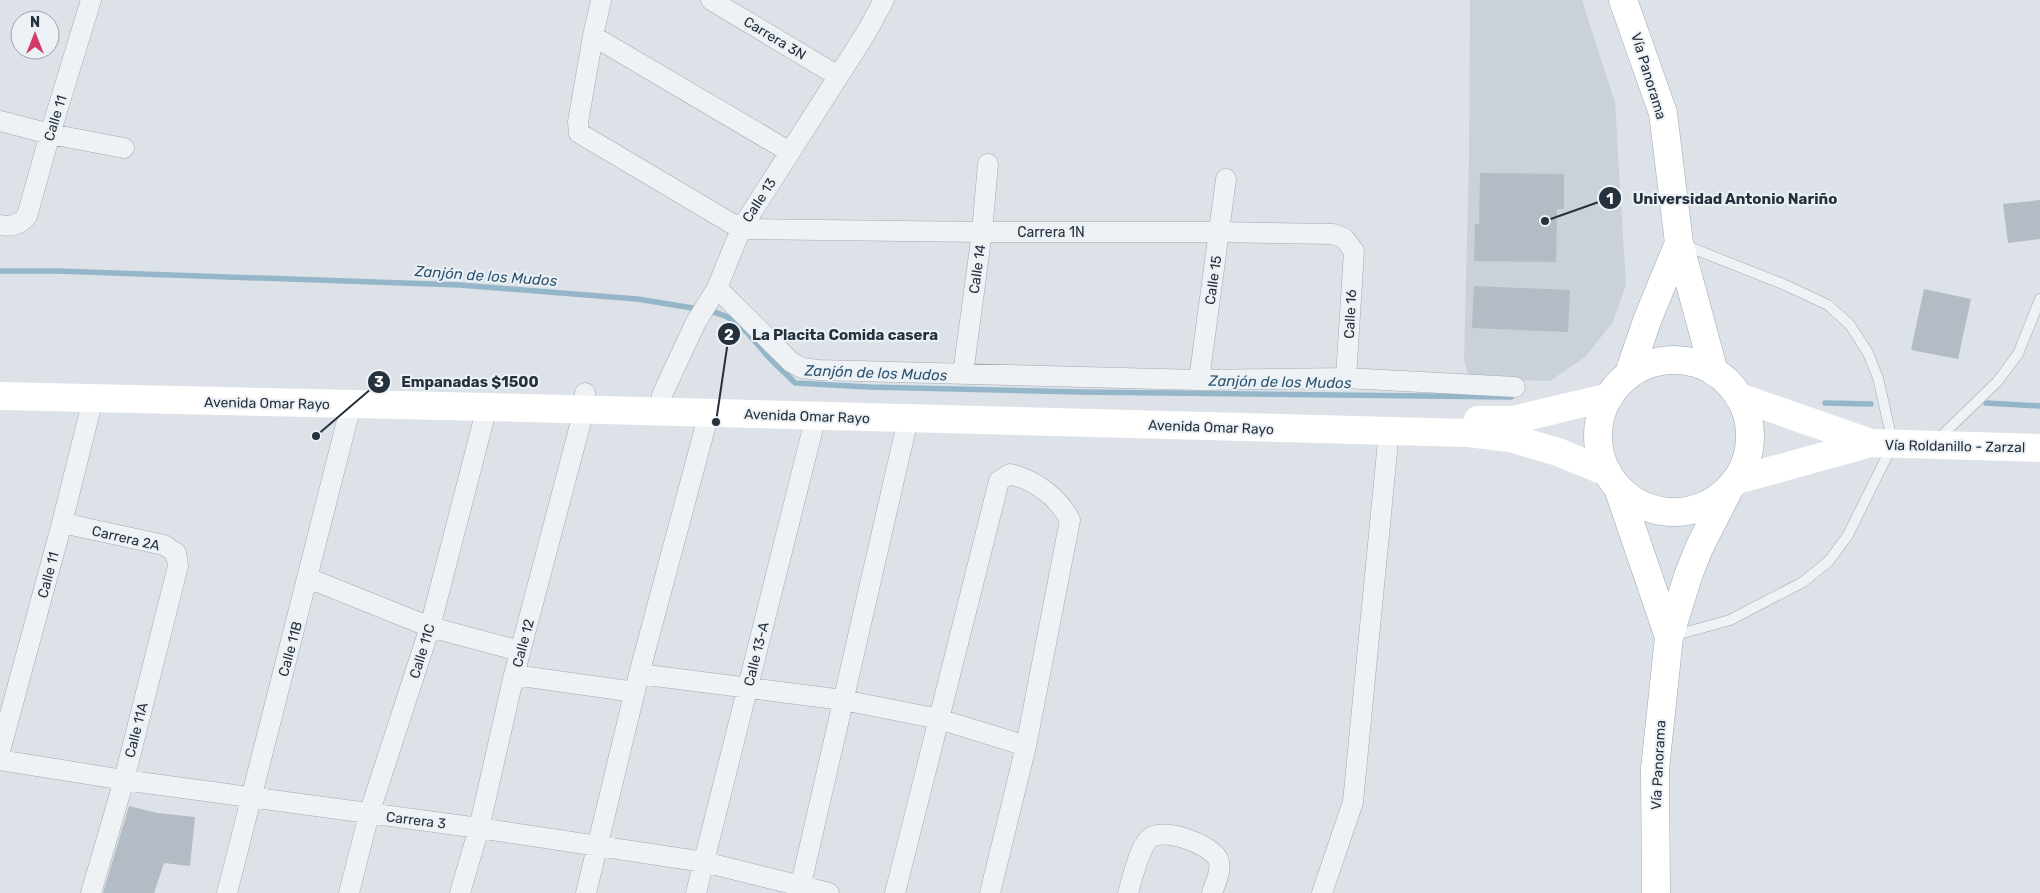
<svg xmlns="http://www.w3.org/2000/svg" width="2040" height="893" viewBox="0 0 2040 893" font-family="Rubik,sans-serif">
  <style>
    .built { fill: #cad1d9 }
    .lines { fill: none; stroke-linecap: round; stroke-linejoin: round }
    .stream { stroke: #95b5c9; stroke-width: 5.5 }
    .building { fill: #b3bcc4 }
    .lane-casing { stroke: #a2a9b1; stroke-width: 11 }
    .street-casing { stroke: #a2a9b1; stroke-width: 21 }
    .primary-casing { stroke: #9ba8b3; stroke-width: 29 }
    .lane { stroke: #eff2f5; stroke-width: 10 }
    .street { stroke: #eff2f5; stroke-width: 20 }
    .secondary { stroke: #fff; stroke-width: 28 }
    .primary { stroke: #fff; stroke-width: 28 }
    .labels { text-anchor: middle; stroke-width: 4; stroke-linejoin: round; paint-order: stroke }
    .street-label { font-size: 14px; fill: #26313e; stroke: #ecf1f5 }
    .water-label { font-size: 15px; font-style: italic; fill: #2e5673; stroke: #ecf1f5 }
    .leader { fill: none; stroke: #26313e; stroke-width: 2 }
    .callout-dot { fill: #26313e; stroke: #ecf1f5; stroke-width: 2 }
    .mark-label { font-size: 15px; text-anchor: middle; font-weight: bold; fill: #fff }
    .callout-label { font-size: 15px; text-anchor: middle; font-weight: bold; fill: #26313e; stroke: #ecf1f5; stroke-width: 4; stroke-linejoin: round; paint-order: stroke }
  </style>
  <rect width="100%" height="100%" fill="#dce2e7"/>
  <path class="built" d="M1470,0H1582L1615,103L1626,285L1613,322L1585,357L1550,381L1469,379L1464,360L1469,158Z"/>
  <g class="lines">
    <path class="stream" d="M0,271H57L460,285L637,299L699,309
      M708,311C735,315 747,332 764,352C773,363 785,372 795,383L869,387L1080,392L1511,397
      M1825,403L1871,404
      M1986,403L2040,406"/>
  </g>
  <path class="building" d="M1480,173L1564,174V209H1557L1556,262L1474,261L1475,224H1479Z
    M2040,200V239L2008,243L2003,204Z
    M1474,286L1570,290L1568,332L1472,328Z
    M1924,289L1971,299L1958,359L1911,350Z
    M129,806L157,813L195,817L190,866L164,863L154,893H103Z"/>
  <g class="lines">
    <g class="lane-casing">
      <path id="lane" d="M1937,440L1997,382L2018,354L2040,299
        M1672,636L1730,620L1803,582L1829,561L1848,535L1893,444L1878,378L1868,353L1850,325L1828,305L1783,284L1684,245"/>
    </g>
    <g class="street-casing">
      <path id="street" d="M601,0L593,36L790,152
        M711,0L838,76
        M593,36L578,122L579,133L741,229L982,232H1219L1333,234L1344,238L1354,251L1346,378
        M0,121L50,134L124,148
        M0,225C12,227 19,225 27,216L50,134L91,0
        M717,288L791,362L802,368L818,370L1199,380L1346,378L1515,387
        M963,374L982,232L988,164
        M1199,380L1226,179
        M662,412V395L696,322L717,288L741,229L866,33L884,0
        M62,523L164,545L176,553L178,566L124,780L91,893
        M308,578L430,627L520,651
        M639,674L843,700L939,719L1026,746
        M514,675L635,692
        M0,751L62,523L93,399
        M0,760L124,780L479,828L704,862L829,893
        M227,893L351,405
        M349,893L369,814L430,627L487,407
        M460,893L479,828L514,675L584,410L585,393
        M586,893L639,674L709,413
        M696,893L816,416
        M799,893L908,419
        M895,893L999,481L1010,474C1035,480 1058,497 1070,520L1026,746L990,893
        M1128,893C1132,880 1139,848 1149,839C1162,826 1210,844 1218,859C1223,870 1215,883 1212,893
        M1322,893L1353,802L1389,431"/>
    </g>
    <g class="primary-casing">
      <path id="primary" d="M1623,0L1663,113L1679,243L1714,372
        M1598 436a76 76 0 1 1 152 0a76 76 0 1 1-152 0Z
        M1628,376L1648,318L1679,243
        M1618,488L1669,637
        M1656,893L1655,769L1669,637L1688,576L1699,548L1728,491"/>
    </g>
    <use href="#lane" class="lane"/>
    <use href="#street" class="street"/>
    <path class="secondary" d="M0,396L487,407L1468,433L1510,438L1558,452L1607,472
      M1739,397L1871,443
      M1478,420H1513L1609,397
      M1737,480L1871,443L2040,448"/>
    <use href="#primary" class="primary"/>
  </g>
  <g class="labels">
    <g class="street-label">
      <text transform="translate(775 38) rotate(31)" y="5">Carrera 3N</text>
      <text transform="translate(1649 76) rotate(73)" y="5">Vía Panorama</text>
      <text transform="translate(55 118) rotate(-73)" y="5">Calle 11</text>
      <text transform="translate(759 200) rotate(-57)" y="5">Calle 13</text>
      <text x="1051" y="237">Carrera 1N</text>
      <text transform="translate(977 269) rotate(-82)" y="5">Calle 14</text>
      <text transform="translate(1213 280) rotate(-82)" y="5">Calle 15</text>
      <text transform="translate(1350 314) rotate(-87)" y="5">Calle 16</text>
      <text transform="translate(267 403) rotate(1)" y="5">Avenida Omar Rayo</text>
      <text transform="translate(807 416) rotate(2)" y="5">Avenida Omar Rayo</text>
      <text transform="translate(1211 427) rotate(2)" y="5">Avenida Omar Rayo</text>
      <text transform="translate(1955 446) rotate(1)" y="5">Vía Roldanillo - Zarzal</text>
      <text transform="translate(126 538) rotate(13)" y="5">Carrera 2A</text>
      <text transform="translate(48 575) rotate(-75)" y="5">Calle 11</text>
      <text transform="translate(523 643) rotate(-75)" y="5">Calle 12</text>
      <text transform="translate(290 649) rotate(-75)" y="5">Calle 11B</text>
      <text transform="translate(422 651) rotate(-73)" y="5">Calle 11C</text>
      <text transform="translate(756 654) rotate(-76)" y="5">Calle 13-A</text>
      <text transform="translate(136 730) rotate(-76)" y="5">Calle 11A</text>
      <text transform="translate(1658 765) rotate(-87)" y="5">Vía Panorama</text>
      <text transform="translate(416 820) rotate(7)" y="5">Carrera 3</text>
    </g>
    <g class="water-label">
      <text transform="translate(486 276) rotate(4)" y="5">Zanjón de los Mudos</text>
      <text transform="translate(876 373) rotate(2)" y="5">Zanjón de los Mudos</text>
      <text transform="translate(1280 382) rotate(1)" y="5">Zanjón de los Mudos</text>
    </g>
  </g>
  <path class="leader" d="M1545 221L1610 198M716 422L729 334M316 436L379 382"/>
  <g class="callout-dot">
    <circle cx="1545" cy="221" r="5"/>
    <circle cx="716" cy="422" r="5"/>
    <circle cx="316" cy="436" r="5"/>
    <circle cx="1610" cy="198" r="12"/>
    <circle cx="729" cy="334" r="12"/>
    <circle cx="379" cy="382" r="12"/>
  </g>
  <g class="mark-label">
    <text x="1610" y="204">1</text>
    <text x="729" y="340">2</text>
    <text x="379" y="387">3</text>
  </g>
  <g class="callout-label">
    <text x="1735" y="204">Universidad Antonio Nariño</text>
    <text x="845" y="340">La Placita Comida casera</text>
    <text x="470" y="387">Empanadas $1500</text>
  </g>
  <g transform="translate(35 35)"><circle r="24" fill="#ecf1f5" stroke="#9da4ac"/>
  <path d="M0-4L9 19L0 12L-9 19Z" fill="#d23b65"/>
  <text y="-8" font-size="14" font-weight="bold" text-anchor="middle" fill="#26313e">N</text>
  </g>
</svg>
